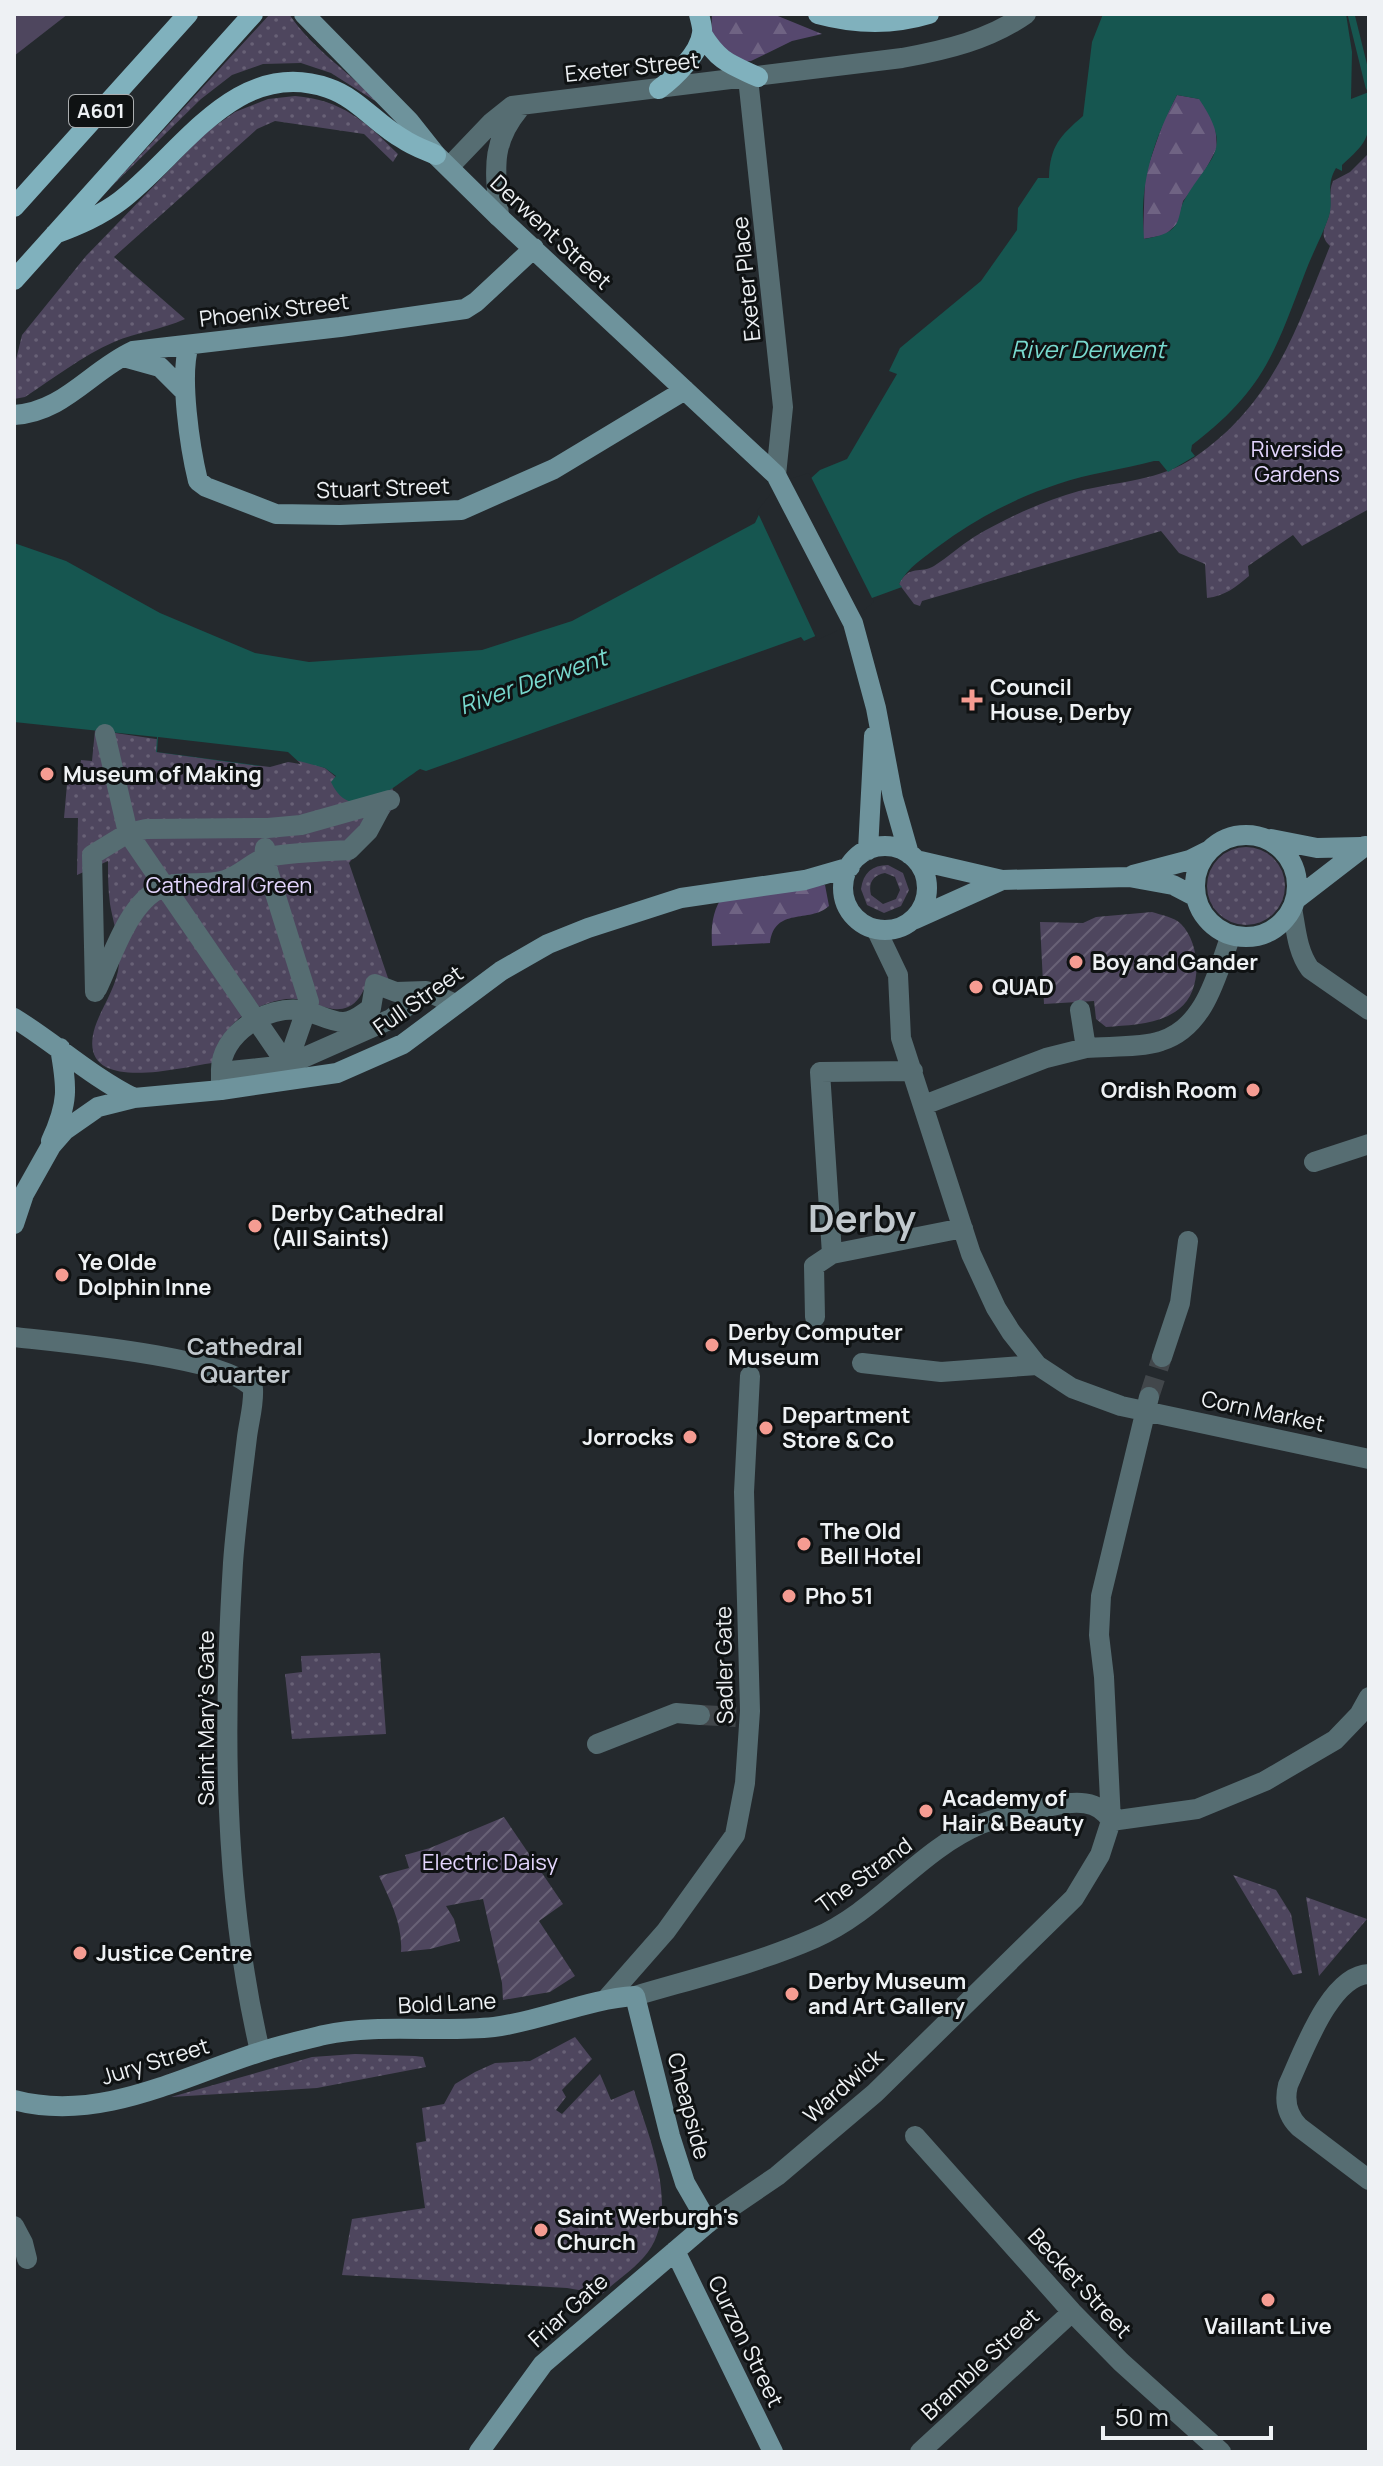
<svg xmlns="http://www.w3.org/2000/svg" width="1383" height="2466" viewBox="0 0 1383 2466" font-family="Manrope,sans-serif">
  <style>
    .grass { fill: url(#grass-dots); fill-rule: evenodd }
    .forest { fill: url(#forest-firs) }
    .garden { fill: url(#garden-furrows) }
    .pitch { fill: #4e465e }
    .water { fill: #165650; fill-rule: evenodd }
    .pier { fill: #24292d }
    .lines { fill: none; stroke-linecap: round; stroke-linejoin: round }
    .stream { stroke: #165650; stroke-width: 7 }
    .street-tunnel { stroke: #42474b; stroke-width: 20; stroke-dasharray: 20 10; stroke-linecap: butt }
    .street { stroke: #566d72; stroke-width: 20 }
    .secondary { stroke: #6e939c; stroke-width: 20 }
    .primary { stroke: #80b1bd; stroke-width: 20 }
    .poi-dot { fill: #f59c92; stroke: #0f1213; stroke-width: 3 }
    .labels { text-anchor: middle; stroke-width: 6; stroke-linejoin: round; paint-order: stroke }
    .shield { fill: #0f1213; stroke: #abaeb0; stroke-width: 2 }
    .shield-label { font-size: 20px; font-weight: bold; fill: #eef1f4 }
    .street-label { font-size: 22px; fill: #eef1f4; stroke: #0f1213 }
    .park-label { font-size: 22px; fill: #e4d6fe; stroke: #0f1213 }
    .poi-label { font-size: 22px; font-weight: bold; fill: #eef1f4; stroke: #0f1213; text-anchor: start }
    .water-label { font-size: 24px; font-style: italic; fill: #78d9ce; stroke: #0f1213 }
    .neighbourhood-label { font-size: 24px; font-weight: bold; fill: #c1c8cd; stroke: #0f1213 }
    .town-label { font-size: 38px; font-weight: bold; fill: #c1c8cd; stroke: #0f1213 }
  </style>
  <defs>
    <pattern id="grass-dots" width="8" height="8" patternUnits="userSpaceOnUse" patternTransform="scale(2)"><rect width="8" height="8" fill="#4e465e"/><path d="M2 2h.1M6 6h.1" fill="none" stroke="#686176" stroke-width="1.8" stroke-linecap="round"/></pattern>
    <pattern id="forest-firs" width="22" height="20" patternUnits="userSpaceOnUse" patternTransform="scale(2)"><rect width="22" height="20" fill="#56486e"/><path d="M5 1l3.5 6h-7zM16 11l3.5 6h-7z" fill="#6f6383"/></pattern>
    <pattern id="garden-furrows" width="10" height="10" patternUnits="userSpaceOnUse" patternTransform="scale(2)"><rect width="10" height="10" fill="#4e465e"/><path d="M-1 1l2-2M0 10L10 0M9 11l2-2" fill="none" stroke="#686176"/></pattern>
  </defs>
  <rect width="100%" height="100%" fill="#24292d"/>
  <path class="grass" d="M270,14H289C314,51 350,72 380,104L331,73L301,63L263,64L232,75L201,99L111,187Z
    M295,96C342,100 365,121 398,154L393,162L364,134L275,121L257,129L114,257L185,319C161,330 137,332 114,342C82,356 54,378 25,397L14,399V368L22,335L86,256L205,133L235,112L268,99Z
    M1369,153V509L1302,546L1293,535L1248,566L1249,576C1236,587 1225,596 1207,598L1205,564L1179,553L1161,531L922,601L920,606L914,604L899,584C909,564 921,574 934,566C948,557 960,546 974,537C1006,518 1043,501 1079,491C1120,481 1159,481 1195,457C1273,404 1297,328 1330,246C1318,235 1326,226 1329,215C1332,203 1328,192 1333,181L1350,172Z
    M95,730L306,761L325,768L367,803L392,787L397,803L349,863L389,981L367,984C362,993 358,1003 348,1007C334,1013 319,1005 306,1001C294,997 281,999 269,1003C232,1016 227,1029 212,1063C177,1068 74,1096 95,1027C102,1006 117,987 119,964C121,946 113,922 110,904C108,890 108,875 108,861L77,875L78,818H64L67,784H78L81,760L92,761Z
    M1207 886a39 39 0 1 1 78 0a39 39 0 1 1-78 0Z
    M888,865L903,873L909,890L901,906L884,913L867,905L861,889C863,873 872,865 888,865ZM885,873L895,877L900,890L896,899L883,904L871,895C868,883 873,875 885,873Z
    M380,1653L386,1734L292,1739L285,1674L302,1672L301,1656Z
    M1233,1875L1276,1890L1291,1914L1302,1973L1293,1975Z
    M1306,1897L1367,1919L1319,1976Z
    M575,2037L592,2059L562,2090L566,2097L556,2110L562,2114L600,2074L611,2100L634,2090C649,2137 680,2208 648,2252C636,2268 616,2281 602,2294L567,2288L342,2275L352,2219L425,2208L416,2143L426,2141L422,2108L444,2104L455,2084L475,2072L495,2063L530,2061Z
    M355,2054L415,2056L423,2057L426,2067L317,2088L171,2097L312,2057Z"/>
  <path class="forest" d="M712,14H773L822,34L792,41L751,61L739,62L711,37Z
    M1177,95L1200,99L1215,123L1217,148L1200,180L1183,201L1179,222L1165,235L1143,239L1145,175L1164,120Z
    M825,885L829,906C809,924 775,906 770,943L712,946C711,926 712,911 724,894Z"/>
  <path class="garden" d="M1152,912C1161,915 1174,917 1181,924C1201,944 1203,991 1179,1009C1159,1025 1130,1025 1106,1027L1096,1019L1094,1001L1044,1004L1040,922L1083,923L1096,917Z
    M504,1817L563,1904L539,1921L575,1976L550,1992L503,2000L502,1983L483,1899L446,1906L454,1919L460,1941L430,1949L401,1952C403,1925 390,1900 379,1876L409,1868L405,1855L430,1848Z"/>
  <path class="pitch" d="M14,14H68L14,56Z"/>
  <path class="water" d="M1103,14H1346L1352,52L1351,99L1369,92C1369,133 1374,137 1342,165V171L1336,168C1325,186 1334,199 1329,216C1323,234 1312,254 1305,273C1274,354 1264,390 1192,445L1191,451L1195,456L1168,472L1159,461H1154C1122,470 1089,473 1058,484C1015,498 975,519 939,546C926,556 907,568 899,584L902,587L872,598L836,627L804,641L801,637L426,771L420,769C392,787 352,827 331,782L336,776L325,768L288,758L258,766L156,752L157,737L14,722V543L66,561L160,613L255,653L309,662L482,650L572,621L755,523L763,506L810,479L820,470L847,459L897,374L889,371L900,348L981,281L1017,230L1018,208L1038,178H1049C1050,146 1060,136 1083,116L1092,42ZM1177,95L1199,99C1234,151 1211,155 1185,199C1181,205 1181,211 1179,217C1175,234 1159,236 1144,239C1139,184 1152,144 1177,95Z"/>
  <path class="pier" d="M809,473L874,602L839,630L817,640L757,511L780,482Z
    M158,737L288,752L301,764L288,762L270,767L157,752Z"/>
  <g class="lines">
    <path class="stream" d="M1351,14L1369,87"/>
    <path class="street-tunnel" d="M1149,1397L1162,1357
      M700,1715L736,1717"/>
    <path class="street" d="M748,78L783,407L776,475
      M449,167L492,122L512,106L902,58C946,50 989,40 1026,14
      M499,217C496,173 489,145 519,109
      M105,734L128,833L146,829L268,828L301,825L390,800
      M265,848L264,858L309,1002L287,1065L289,1073
      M1292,908C1296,929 1297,951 1310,969L1369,1010
      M876,929L898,975L901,1038L971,1254L996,1308L1011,1332L1037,1365L1072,1388L1121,1406L1369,1459
      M97,989C113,956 130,895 169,885C188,881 206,886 225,880C239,876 249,865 262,859C274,853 332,851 349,850L368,831L383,803
      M95,992L92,855L128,833L287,1065
      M1080,1010L1086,1048C1108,1046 1141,1048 1161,1041C1206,1027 1217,973 1231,935
      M221,1072C219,1034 268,1005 301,1010C315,1012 329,1022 343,1022C354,1022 362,1014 371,1008L375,984L396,992L426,991
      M221,1090V1072L287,1065L391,1019L426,991L455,1004
      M924,1105L1046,1058L1086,1048
      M1314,1162L1369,1144
      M832,1254L963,1228
      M815,1317L814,1266L832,1254L820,1072L913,1071
      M14,1337C58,1342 231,1357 253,1389C254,1405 249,1421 247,1437C242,1479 236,1521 233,1563C223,1724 223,1894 260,2051
      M1162,1357L1180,1303L1188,1241
      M862,1363L941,1372L1037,1365
      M597,1744L676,1713L700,1715
      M1111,1821L1197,1809L1265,1781L1335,1740L1359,1715L1369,1697
      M1369,1974C1330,1975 1303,2053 1288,2085C1284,2101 1287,2115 1299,2127L1369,2180
      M635,1996C696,1978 758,1963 815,1938C878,1911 919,1850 981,1824C1003,1815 1028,1811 1052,1806C1074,1801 1099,1799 1111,1821
      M608,1997L666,1931L735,1835L745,1783L750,1711L744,1492L750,1376
      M915,2136L1072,2312L1121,2362L1221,2452
      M708,2223L777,2176L875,2093L1074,1898L1100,1855L1111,1821L1104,1677L1099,1635L1101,1596L1149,1397
      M14,2226L23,2243L27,2259
      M920,2452L1072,2312"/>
    <path class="secondary" d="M304,14L409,121L436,155L499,217L776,475L853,623L876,708L893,798L909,854
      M189,345C179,376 190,448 198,481L206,487L276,514L340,515L461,510L554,469L685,390
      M124,357L160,367L185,392
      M14,415C64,412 90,371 133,351L340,327L465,309L476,302L534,248
      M1195 886a51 51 0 1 1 102 0a51 51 0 1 1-102 0Z
      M1271,839L1317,848L1361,847
      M843 888a42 42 0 1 1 84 0a42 42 0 1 1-84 0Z
      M868,850L874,736
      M916,860L1002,880L1129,877L1173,885L1196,897
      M1133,875L1190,860L1208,851
      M1295,900L1365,846
      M915,919L1002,880
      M14,1018C55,1043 90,1076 134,1098
      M51,1141C69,1102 67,1088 60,1048
      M14,1224L24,1194L51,1146L65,1130L98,1107L134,1098L221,1090L337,1073L403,1044L501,971L548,944L588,928L681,898L805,880L850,867
      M14,2100C99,2123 181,2077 260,2052C281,2045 303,2040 324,2035C380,2023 438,2033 494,2027C542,2021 587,1999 635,1996L670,2136L685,2183L708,2223L543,2364L479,2452
      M675,2251L773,2452"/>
    <path class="primary" d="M818,14C855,24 893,25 929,14
      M702,34C719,62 730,64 758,77
      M659,89C674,78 700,53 702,33C703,28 700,19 699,14
      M14,207L188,14
      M55,234C79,225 100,216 120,201C181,155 236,56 328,88C358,98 376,124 403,139C413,146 425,150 436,155
      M14,280L253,14"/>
  </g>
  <g class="poi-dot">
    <path d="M968 688h8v8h8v8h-8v8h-8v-8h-8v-8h8z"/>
    <circle cx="47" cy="774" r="8"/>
    <circle cx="1076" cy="962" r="8"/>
    <circle cx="976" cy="987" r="8"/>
    <circle cx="1253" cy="1090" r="8"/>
    <circle cx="255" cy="1226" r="8"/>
    <circle cx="62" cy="1275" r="8"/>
    <circle cx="712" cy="1345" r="8"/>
    <circle cx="766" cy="1428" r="8"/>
    <circle cx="690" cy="1437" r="8"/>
    <circle cx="804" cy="1544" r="8"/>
    <circle cx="789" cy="1596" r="8"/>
    <circle cx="926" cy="1811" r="8"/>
    <circle cx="80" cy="1953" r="8"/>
    <circle cx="792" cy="1994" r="8"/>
    <circle cx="541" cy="2230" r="8"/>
    <circle cx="1268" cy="2300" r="8"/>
  </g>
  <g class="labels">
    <rect class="shield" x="69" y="95" width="64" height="32" rx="6"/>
    <g class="shield-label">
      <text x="101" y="118">A601</text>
    </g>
    <g class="street-label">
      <text transform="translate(632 67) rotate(-6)" y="8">Exeter Street</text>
      <text transform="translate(551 232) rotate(43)" y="8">Derwent Street</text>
      <text transform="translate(746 279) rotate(-96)" y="8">Exeter Place</text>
      <text transform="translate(274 310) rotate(-7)" y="8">Phoenix Street</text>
      <text transform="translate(383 488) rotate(-2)" y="8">Stuart Street</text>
      <text transform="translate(418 1000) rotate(-35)" y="8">Full Street</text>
      <text transform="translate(1263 1411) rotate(12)" y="8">Corn Market</text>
      <text transform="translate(724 1665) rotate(-91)" y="8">Sadler Gate</text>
      <text transform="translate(206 1718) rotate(-90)" y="8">Saint Mary's Gate</text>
      <text transform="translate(864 1875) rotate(-36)" y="8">The Strand</text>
      <text transform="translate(447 2003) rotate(-3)" y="8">Bold Lane</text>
      <text transform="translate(155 2061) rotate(-17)" y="8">Jury Street</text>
      <text transform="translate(843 2086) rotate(-42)" y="8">Wardwick</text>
      <text transform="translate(689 2106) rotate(75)" y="8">Cheapside</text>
      <text transform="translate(1080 2283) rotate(47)" y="8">Becket Street</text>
      <text transform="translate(568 2310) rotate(-42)" y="8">Friar Gate</text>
      <text transform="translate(746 2341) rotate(64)" y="8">Curzon Street</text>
      <text transform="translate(980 2364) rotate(-43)" y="8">Bramble Street</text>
    </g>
    <g class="park-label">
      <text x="1297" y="457">Riverside<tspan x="1297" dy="25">Gardens</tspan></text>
      <text x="229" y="893">Cathedral Green</text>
      <text x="490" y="1870">Electric Daisy</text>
    </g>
    <g class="poi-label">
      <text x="990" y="695">Council<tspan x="990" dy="25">House, Derby</tspan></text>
      <text x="63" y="782">Museum of Making</text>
      <text x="1092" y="970">Boy and Gander</text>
      <text x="992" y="995">QUAD</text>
      <text x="1237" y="1098" text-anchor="end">Ordish Room</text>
      <text x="271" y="1221">Derby Cathedral<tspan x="271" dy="25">(All Saints)</tspan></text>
      <text x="78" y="1270">Ye Olde<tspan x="78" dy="25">Dolphin Inne</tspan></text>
      <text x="728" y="1340">Derby Computer<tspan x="728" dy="25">Museum</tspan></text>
      <text x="782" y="1423">Department<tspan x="782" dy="25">Store &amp; Co</tspan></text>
      <text x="674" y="1445" text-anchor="end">Jorrocks</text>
      <text x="820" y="1539">The Old<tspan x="820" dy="25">Bell Hotel</tspan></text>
      <text x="805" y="1604">Pho 51</text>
      <text x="942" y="1806">Academy of<tspan x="942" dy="25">Hair &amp; Beauty</tspan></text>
      <text x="96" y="1961">Justice Centre</text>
      <text x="808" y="1989">Derby Museum<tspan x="808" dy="25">and Art Gallery</tspan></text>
      <text x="557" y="2225">Saint Werburgh's<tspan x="557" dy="25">Church</tspan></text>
      <text x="1268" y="2334" text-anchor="middle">Vaillant Live</text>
    </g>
    <g class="water-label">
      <text x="1088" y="358">River Derwent</text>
      <text transform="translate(533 682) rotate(-19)" y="8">River Derwent</text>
    </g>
    <g class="neighbourhood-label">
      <text x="245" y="1355">Cathedral<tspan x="245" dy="28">Quarter</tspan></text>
    </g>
    <g class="town-label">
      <text x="862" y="1232">Derby</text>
    </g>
  </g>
  <rect width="1383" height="2466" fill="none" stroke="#eef1f4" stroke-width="32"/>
  <path d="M1103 2426v12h168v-12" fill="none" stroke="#eef1f4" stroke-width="4"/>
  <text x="1115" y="2426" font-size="24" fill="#eef1f4" stroke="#0f1213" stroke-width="6" paint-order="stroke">50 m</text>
</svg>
